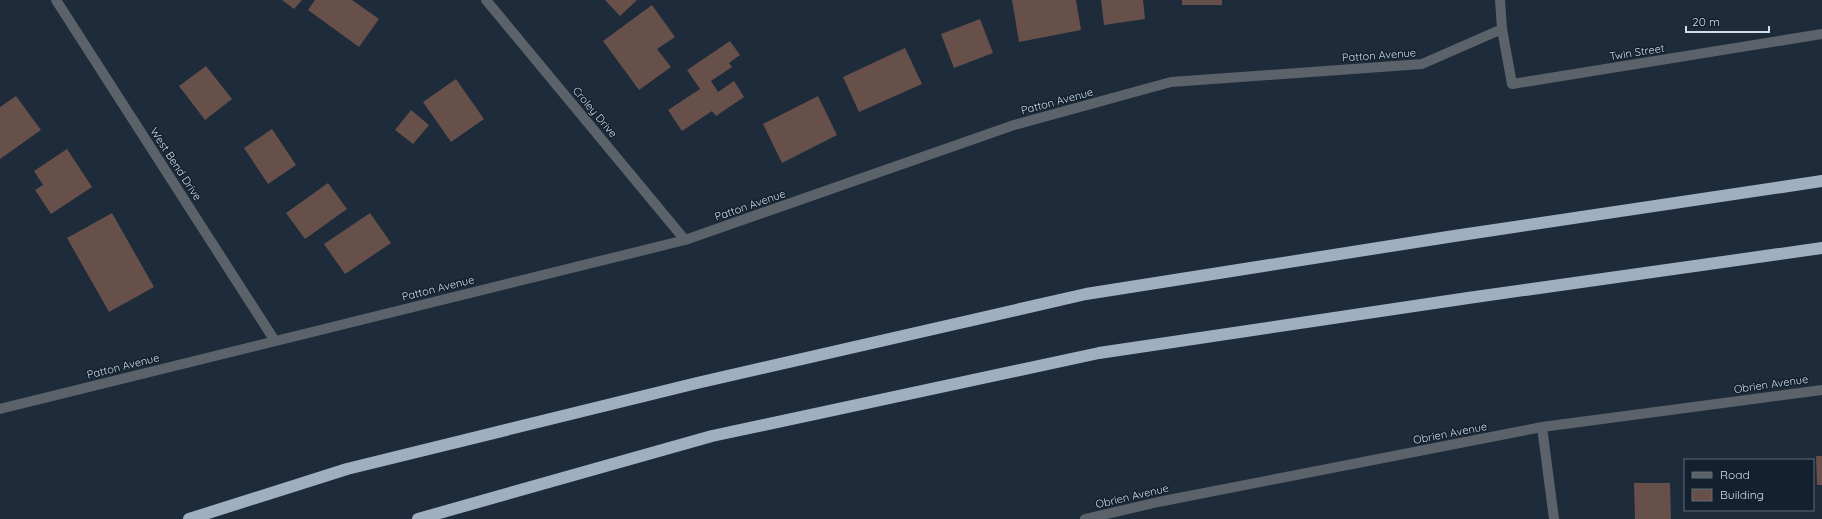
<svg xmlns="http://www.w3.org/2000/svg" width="1822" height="519" viewBox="0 0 1822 519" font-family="Quicksand,sans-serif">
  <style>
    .building { fill: #68504a }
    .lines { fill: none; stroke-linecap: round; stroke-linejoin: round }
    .minor { stroke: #5b6269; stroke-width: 10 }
    .highway { stroke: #9eafc2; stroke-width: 12 }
    .labels { text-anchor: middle; stroke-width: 3; stroke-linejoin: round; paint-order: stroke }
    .street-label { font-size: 11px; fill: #d2dce5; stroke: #13212f }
  </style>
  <rect width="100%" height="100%" fill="#1d2b3a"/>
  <path class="building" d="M282,0H302L294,9Z
    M315,0H352L379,19L359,47L308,10Z
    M605,0H637L620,16Z
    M1012,0H1076L1081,30L1019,42Z
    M1101,0H1143L1145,19L1104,25Z
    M1182,0H1222V5H1182Z
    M652,5L675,37L657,49L671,67L639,90L603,41Z
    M980,19L993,53L954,68L941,34Z
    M730,41L740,55L729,63L732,67L711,81L718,92L734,81L744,97L716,116L712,111L682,131L668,110L700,89L687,70Z
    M905,48L922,84L859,112L843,77Z
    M206,66L232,99L205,120L179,86Z
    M456,79L484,119L451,142L423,102Z
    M16,96L41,130L0,159V107Z
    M818,96L837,135L782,163L763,124Z
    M411,110L429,125L413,144L395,130Z
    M272,129L296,165L268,184L244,148Z
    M67,149L92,187L51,214L35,190L43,185L34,171Z
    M328,183L347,209L305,239L286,213Z
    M112,213L154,287L109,312L67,238Z
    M370,213L391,243L345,274L324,244Z
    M1816,456H1822V485H1817Z
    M1634,483H1670L1671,519H1635Z"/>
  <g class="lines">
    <path class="minor" d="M56,0L275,341
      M486,0L685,240
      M1500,0L1502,29L1512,84L1822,34
      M0,409L685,240L1014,125L1171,82L1422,64L1502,29
      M1542,427L1554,519
      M1085,519L1158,502L1542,427L1822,390"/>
    <path class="highway" d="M189,519L347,469L697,383L1086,294L1454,236L1822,181
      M418,519L712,436L1099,353L1468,298L1822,248"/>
  </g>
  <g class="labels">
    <g class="street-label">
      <text transform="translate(1637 52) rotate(-9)" y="4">Twin Street</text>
      <text transform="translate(1379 55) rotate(-4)" y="4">Patton Avenue</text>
      <text transform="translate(1057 101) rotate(-15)" y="4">Patton Avenue</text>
      <text transform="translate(595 112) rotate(50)" y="4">Croley Drive</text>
      <text transform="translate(176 164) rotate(57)" y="4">West Bend Drive</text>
      <text transform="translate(750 205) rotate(-19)" y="4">Patton Avenue</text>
      <text transform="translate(438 288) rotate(-14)" y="4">Patton Avenue</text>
      <text transform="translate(123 366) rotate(-14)" y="4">Patton Avenue</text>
      <text transform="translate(1771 384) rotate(-8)" y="4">Obrien Avenue</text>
      <text transform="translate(1450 433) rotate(-11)" y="4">Obrien Avenue</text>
      <text transform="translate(1132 496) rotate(-13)" y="4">Obrien Avenue</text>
    </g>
  </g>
  <rect x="1684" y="459" width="130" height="52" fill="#13212f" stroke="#5f6c78"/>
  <rect x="1692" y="472" width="20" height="6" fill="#5b6269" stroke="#5f6c78"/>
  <text x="1720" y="479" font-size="12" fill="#d2dce5">Road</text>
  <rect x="1692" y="489" width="20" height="12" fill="#68504a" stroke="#5f6c78"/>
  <text x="1720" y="499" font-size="12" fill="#d2dce5">Building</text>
  <path d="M1686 26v6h83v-6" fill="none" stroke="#d2dce5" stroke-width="2"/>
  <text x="1692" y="26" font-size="12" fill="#d2dce5" stroke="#13212f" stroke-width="3" paint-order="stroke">20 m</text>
</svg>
